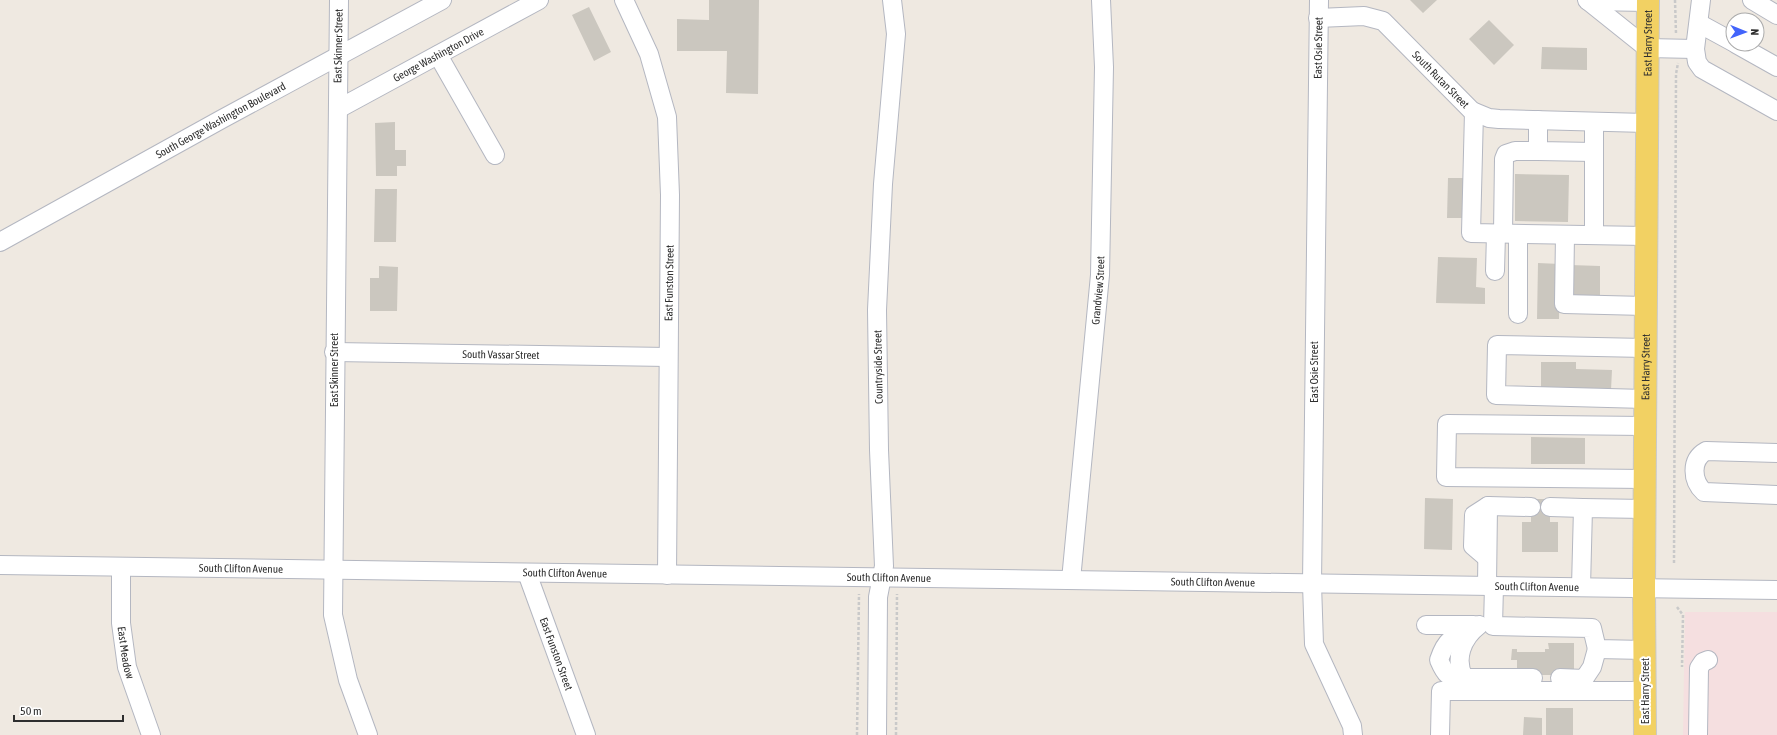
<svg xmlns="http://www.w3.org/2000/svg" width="1777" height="735" viewBox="0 0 1777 735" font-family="'Asap Condensed',sans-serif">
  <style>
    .medical { fill: #f5dfe0 }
    .building { fill: #cbc7bf }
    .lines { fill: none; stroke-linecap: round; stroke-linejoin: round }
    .minor-casing { stroke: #b4b7c1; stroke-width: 20 }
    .major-casing { stroke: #c9c9c9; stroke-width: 24 }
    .path { stroke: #c9c9c9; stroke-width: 2.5; stroke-dasharray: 3 2; stroke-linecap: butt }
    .minor { stroke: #fff; stroke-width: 18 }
    .major { stroke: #f2d163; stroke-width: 22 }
    .labels { text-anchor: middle; stroke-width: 4; stroke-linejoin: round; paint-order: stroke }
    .street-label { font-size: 11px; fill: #2e2e2e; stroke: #fff }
  </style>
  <rect width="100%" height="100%" fill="#efe9e1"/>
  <path class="medical" d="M1685,612H1777V735H1683Z"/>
  <path class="building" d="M709,0H759L758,94L726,93L727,51H677V19L709,20Z
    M1410,0H1437L1423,13Z
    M589,7L611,52L594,61L572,15Z
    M1489,20L1514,45L1494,65L1469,39Z
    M1542,47L1587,48V70L1541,69Z
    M395,122V150H406V166H397V176H376L375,123Z
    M1515,174L1569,175L1568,222L1515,221Z
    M1448,178H1466L1465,218H1447Z
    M375,189H397L396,242H374Z
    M1438,257L1477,258L1476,287L1485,288V304L1436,303Z
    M1538,263L1560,264L1559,319H1537Z
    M1570,265L1600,266V296L1570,295Z
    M379,266L398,267L397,311H370V278H379Z
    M1541,362H1576V369L1612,370L1611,390L1541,389Z
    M1531,437L1585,438V464H1531Z
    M1425,498L1453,499L1452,550L1424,549Z
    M1531,499H1550V522H1558V552H1522V522H1531Z
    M1548,643H1574V675H1524L1517,672V660H1511L1512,649H1517V652H1545V649H1549Z
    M1546,708H1573V735H1546Z
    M1524,717L1542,718V735H1523Z"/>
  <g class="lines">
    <g class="minor-casing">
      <g id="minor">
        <path d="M339,0L333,615L348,680L368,735"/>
        <path d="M624,0L649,54L667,117L670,195L667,575"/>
        <path d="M1319,0L1312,584L1314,644L1352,726L1353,735"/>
        <path d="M1587,0L1647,48L1695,49"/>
        <path d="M1701,0L1695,49L1697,62L1702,69L1777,111"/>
        <path d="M1752,0L1777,15"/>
        <path d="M1588,1L1648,2"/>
        <path id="s1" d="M1318,18L1364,16L1383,21L1472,111L1489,118L1499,119L1646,123"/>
        <path d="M1700,24L1733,42"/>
        <path d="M1736,44L1777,67"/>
        <path d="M438,55L495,155"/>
        <path id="s2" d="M338,109L539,0"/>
        <path d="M1474,112L1471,233L1646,236"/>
        <path d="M1538,120V151L1594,152"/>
        <path d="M1503,233L1504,159L1506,154L1515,151H1538"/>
        <path d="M1565,235L1564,304L1645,306"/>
        <path d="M1594,235V122"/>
        <path id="s3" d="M0,242L222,119L442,0"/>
        <path d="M1495,271L1496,234"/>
        <path d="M1518,314V234"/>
        <path id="s4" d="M334,352L668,357"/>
        <path d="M1645,399L1496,395L1497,345L1645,348"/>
        <path d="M1777,453L1706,451C1690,460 1692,481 1704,492L1777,495"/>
        <path d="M1645,479L1446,477L1447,424L1645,426"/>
        <path d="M1550,507L1583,508"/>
        <path d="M1487,558L1473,546L1474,515L1488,506L1531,507"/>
        <path id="s5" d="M0,565L1777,590"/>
        <path id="s6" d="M121,567V623L127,667L151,735"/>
        <path id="s7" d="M527,573L586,735"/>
        <path id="s8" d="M1071,580L1100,275L1104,67L1101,0"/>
        <path d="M1487,586L1488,506"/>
        <path d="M1494,586L1493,626L1592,628L1597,649L1645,650"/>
        <path d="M1581,587L1583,508L1645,509"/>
        <path d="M1426,625H1474"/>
        <path d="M1479,625C1462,638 1454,659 1464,678H1533"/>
        <path d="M1464,678C1448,679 1445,674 1439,660C1446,639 1452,637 1472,630"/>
        <path d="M1560,678L1584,679L1592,667L1597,649"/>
        <path d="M877,735L878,597L884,566L879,450L877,310L883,184L896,34L892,0"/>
        <path d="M1440,735L1441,691H1645"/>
        <path d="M1698,735L1699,668L1703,662L1708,660"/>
      </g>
    </g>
    <g class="major-casing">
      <g id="major">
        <path id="s9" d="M1645,735L1644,588L1648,0"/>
      </g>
    </g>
    <path class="path" d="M1675,0L1676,34
      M1674,563L1676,74L1678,63
      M1677,607L1683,615L1682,667
      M857,735L859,594
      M896,735L897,594"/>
    <use href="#minor" class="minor"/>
    <use href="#major" class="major"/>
  </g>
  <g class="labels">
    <g class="street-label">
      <text dy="4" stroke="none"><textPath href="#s9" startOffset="692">East Harry Street</textPath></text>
      <text transform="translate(338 46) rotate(-89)" y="4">East Skinner Street</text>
      <text transform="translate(1318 48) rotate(-89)" y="4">East Osie Street</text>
      <text dy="4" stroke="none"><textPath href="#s2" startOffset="114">George Washington Drive</textPath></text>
      <text dy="4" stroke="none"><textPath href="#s1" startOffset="148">South Rutan Street</textPath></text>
      <text dy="4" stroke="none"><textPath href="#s3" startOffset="252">South George Washington Boulevard</textPath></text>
      <text transform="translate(669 283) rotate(-89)" y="4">East Funston Street</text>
      <text dy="4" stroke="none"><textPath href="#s8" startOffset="291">Grandview Street</textPath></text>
      <text dy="4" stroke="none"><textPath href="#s4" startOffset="167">South Vassar Street</textPath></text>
      <text transform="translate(878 367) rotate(-91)" y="4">Countryside Street</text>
      <text dy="4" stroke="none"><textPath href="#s9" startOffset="368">East Harry Street</textPath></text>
      <text transform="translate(334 370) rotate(-90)" y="4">East Skinner Street</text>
      <text transform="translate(1314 372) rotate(-90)" y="4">East Osie Street</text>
      <text dy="4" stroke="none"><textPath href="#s5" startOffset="241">South Clifton Avenue</textPath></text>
      <text dy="4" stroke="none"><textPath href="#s5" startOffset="565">South Clifton Avenue</textPath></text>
      <text dy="4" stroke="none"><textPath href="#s5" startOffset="889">South Clifton Avenue</textPath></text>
      <text dy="4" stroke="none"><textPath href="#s5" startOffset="1213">South Clifton Avenue</textPath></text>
      <text dy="4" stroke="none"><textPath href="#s5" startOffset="1537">South Clifton Avenue</textPath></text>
      <text dy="4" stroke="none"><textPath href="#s6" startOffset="86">East Meadow</textPath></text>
      <text dy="4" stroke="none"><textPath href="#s7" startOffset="86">East Funston Street</textPath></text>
      <text transform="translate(1645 691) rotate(-90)" y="4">East Harry Street</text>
    </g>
  </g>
  <g transform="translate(1745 32) rotate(91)"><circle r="19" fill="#ffffff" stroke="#ababab"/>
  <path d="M0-3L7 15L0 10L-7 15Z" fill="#4264fb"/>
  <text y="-6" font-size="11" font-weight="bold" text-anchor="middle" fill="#2e2e2e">N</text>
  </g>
  <path d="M14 715v6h109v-6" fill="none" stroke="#2e2e2e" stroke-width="2"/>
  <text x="20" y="715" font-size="12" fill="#2e2e2e" stroke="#ffffff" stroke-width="3" paint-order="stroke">50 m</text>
</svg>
